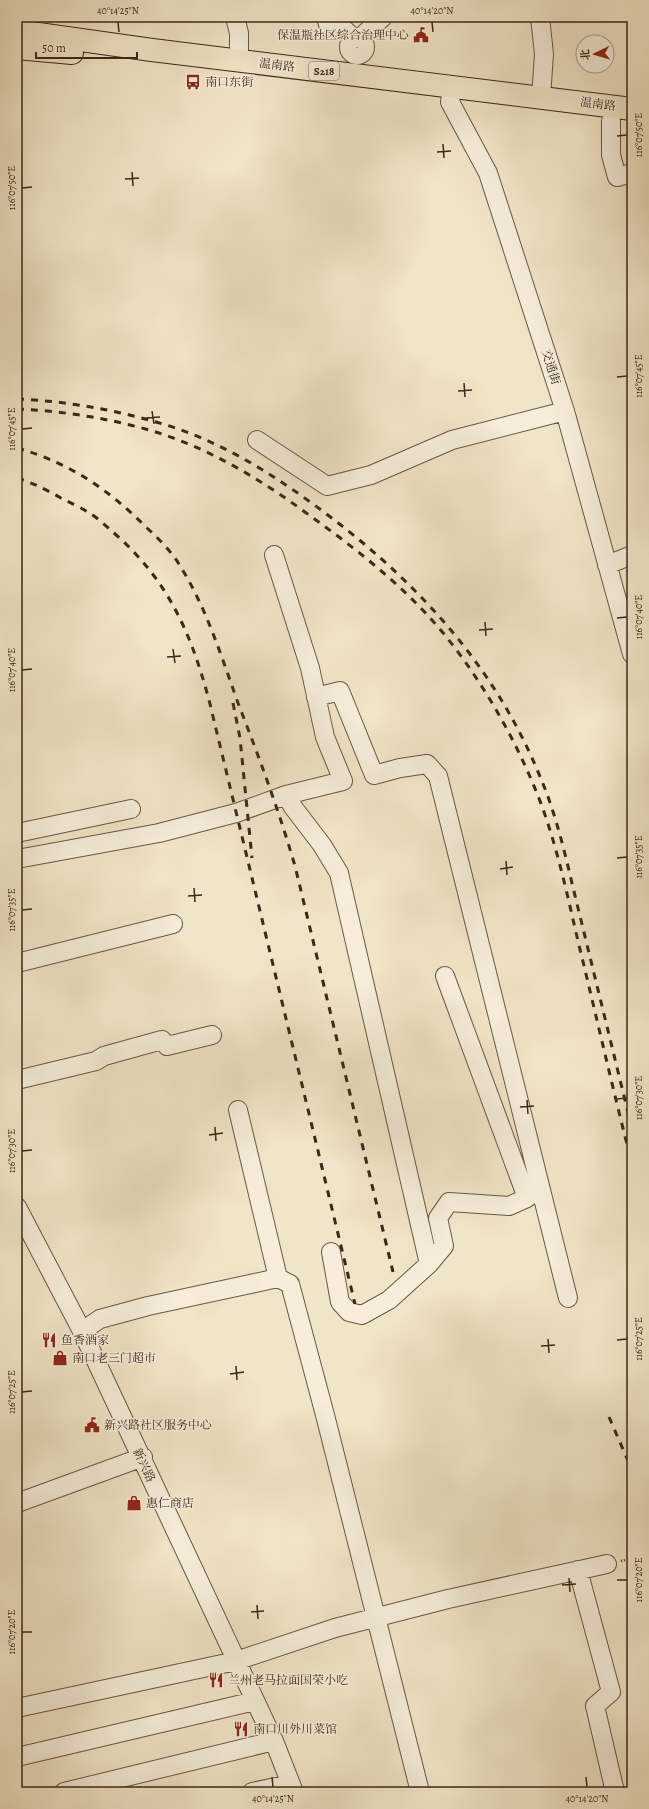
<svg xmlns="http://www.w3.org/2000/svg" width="649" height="1809" viewBox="0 0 649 1809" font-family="Alegreya,'Noto Serif SC',serif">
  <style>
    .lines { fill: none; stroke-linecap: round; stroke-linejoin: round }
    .minor-casing { stroke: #6a5645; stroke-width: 20 }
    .major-casing { stroke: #3d261a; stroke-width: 24 }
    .path { stroke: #3d261a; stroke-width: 2.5; stroke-dasharray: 1 2; stroke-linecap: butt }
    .minor { stroke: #f6eedb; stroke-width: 18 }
    .major { stroke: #f1e5c7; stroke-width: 22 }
    .rail { stroke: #3d261a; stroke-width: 3; stroke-dasharray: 7 7; stroke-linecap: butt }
    .ticks { fill: none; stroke: #3d261a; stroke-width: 1.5 }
    .labels { text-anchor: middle; stroke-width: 3; stroke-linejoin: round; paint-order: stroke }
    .shield { fill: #f6eedb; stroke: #746254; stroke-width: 1 }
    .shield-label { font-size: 11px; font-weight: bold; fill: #3d261a }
    .poi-label { font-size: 12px; fill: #3d261a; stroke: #f6eedb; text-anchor: start }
    .street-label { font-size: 12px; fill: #3d261a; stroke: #f6eedb }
    .neatline { fill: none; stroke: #3d261a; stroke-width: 1.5 }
    .ticks-label { font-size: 10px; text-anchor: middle; fill: #3d261a }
  </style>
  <rect width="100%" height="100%" fill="#f1e5c7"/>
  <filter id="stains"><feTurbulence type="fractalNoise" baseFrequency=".005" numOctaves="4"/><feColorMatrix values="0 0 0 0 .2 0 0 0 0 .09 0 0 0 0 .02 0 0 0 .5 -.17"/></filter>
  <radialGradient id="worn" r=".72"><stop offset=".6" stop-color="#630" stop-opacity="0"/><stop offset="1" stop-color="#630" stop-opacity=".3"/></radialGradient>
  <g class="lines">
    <g class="minor-casing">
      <path id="minor" d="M235,17L239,33V60
        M326,17L329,28L338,26L346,31L354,39
        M540,17L544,54L541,98
        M360,38L383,17
        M349 47a8 8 0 1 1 16 0a8 8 0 1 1-16 0Z
        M452,87L450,102L488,173L565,411L632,654
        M611,121V155L617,177L632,173
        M257,440L327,486L371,475L452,440L565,411
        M607,565L632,555
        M316,697L340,691L374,775L400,768L427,764L438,776L541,1190
        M286,795L293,807L322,845L339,873L429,1264
        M17,833L131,809
        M17,859L159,833L236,813L286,795L343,781L325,737L310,668L274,555
        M17,963L173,924
        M17,1080L96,1061L104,1056L162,1040L167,1046L212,1035
        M238,1110L278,1278L290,1284L325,1415L420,1792
        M532,1195L541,1190L568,1298
        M17,1207L82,1331L274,1741L294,1792
        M331,1252L340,1302L349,1312L362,1315L389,1300L429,1264L444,1246L438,1218L449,1202L509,1206L527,1198L445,976
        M82,1331L100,1319L148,1306L278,1278
        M17,1503L143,1457
        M578,1570L611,1692L595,1706L615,1792
        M17,1708L236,1661L335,1628L448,1599L607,1564
        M17,1757L255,1701
        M64,1792L274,1741
        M252,1792L290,1784"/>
    </g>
    <g class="major-casing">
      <path id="major" d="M17,31L152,50L632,109
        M17,48L72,53"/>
    </g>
    <path class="path" d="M621,1561L628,1559"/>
    <use href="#minor" class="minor"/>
    <use href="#major" class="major"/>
    <path class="rail" d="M17,399C64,401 111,409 156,422C214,438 265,469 313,504C412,576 495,664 541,779C560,824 569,873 581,920C598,990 615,1059 632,1129
      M17,409C64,411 114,419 159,433C214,451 263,481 309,515C359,551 409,590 448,639C486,687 518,744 540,801C557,846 567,894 578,941C596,1015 613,1090 632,1164
      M17,448C70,463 108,489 147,528C160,540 173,553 182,569C207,610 222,658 238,703C259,757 279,811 295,866L393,1272
      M17,478C33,483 47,490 61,498C71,503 82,508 91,514C99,519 107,527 114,533C168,580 191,633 209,700L355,1304
      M233,703L240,738L252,858
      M609,1417L632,1470"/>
  </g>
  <path class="ticks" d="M118,22L119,32M432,22L433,32M617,136L627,135M443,144L444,158M437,152L451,151M132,172L133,186M125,179L139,178M22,188L32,187M617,377L627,376M464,383L465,397M458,391L472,390M152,411L154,424M146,418L160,417M22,429L32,428M617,618L627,617M485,622L486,636M479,630L493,629M173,649L175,663M167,657L181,656M22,670L32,669M617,858L627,857M506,861L507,875M500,869L513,867M194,888L195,902M188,896L202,895M22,910L32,909M617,1099L627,1098M527,1100L528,1114M520,1107L534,1106M215,1127L216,1141M209,1135L223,1133M22,1151L32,1150M548,1339L549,1353M617,1340L627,1339M541,1346L555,1345M236,1366L237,1380M230,1374L244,1372M22,1392L32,1391M569,1578L570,1592M617,1580H627M562,1585L576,1584M257,1605L258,1619M251,1612L264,1611M22,1632H32M272,1777L273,1787M586,1777L587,1787"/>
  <defs>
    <g id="civic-bare" transform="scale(1.2)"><path d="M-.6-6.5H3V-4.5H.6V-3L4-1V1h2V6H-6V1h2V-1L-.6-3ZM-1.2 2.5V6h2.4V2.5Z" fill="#8f2418" stroke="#f6eedb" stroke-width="2.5" paint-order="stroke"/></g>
    <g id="bus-bare" transform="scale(1.2)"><path d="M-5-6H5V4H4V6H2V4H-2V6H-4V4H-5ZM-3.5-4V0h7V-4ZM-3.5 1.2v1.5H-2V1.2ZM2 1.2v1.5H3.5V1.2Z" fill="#8f2418" stroke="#f6eedb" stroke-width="2.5" paint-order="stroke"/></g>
    <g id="restaurant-bare" transform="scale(1.2)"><path d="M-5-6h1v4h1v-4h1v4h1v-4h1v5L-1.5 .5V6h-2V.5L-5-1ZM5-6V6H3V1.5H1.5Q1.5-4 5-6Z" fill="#8f2418" stroke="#f6eedb" stroke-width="2.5" paint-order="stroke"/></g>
    <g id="shop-bare" transform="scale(1.2)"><path d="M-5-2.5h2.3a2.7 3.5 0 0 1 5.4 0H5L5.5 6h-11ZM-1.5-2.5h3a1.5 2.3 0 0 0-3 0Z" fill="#8f2418" stroke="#f6eedb" stroke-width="2.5" paint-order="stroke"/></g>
  </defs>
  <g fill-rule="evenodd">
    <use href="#civic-bare" x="421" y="35"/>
    <use href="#bus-bare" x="193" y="82"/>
    <use href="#restaurant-bare" x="49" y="1340"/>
    <use href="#shop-bare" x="60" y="1358"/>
    <use href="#civic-bare" x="92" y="1425"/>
    <use href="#shop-bare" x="134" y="1503"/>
    <use href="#restaurant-bare" x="216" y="1680"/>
    <use href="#restaurant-bare" x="241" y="1729"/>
  </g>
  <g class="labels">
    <rect class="shield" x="309" y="62" width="30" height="18" rx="3"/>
    <g class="shield-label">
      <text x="324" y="75">S218</text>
    </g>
    <g class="poi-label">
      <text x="409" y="39" text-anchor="end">保温瓶社区综合治理中心</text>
      <text x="205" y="86">南口东街</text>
      <text x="61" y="1344">鱼香酒家</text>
      <text x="72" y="1362">南口老三门超市</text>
      <text x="104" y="1429">新兴路社区服务中心</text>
      <text x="146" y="1507">惠仁商店</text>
      <text x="228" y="1684">兰州老马拉面国荣小吃</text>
      <text x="253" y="1733">南口川外川菜馆</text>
    </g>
    <g class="street-label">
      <text transform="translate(277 65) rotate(7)" y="4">温南路</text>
      <text transform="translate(598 104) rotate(7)" y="4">温南路</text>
      <text transform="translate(551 367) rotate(72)" y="4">交通街</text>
      <text transform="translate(144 1465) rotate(65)" y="4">新兴路</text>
    </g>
  </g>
  <rect width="649" height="1809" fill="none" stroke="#f1e5c7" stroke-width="44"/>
  <g transform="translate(595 54) rotate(265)"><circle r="19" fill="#f6eedb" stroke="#ac9e8e"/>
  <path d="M0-3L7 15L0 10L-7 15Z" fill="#8f2418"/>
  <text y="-6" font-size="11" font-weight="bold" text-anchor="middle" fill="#3d261a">北</text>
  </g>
  <path d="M36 52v6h101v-6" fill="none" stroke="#3d261a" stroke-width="2"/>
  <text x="42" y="52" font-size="12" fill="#3d261a" stroke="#f6eedb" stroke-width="3" paint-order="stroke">50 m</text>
  <rect x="22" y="22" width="605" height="1765" class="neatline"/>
  <g class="ticks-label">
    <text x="118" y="14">40°14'25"N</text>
    <text x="432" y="14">40°14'20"N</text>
    <text transform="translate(638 135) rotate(-90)" y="4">116°07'50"E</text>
    <text transform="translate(11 188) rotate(-90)" y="4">116°07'50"E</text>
    <text transform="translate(638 376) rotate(-90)" y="4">116°07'45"E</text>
    <text transform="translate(11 429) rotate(-90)" y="4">116°07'45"E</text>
    <text transform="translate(638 617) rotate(-90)" y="4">116°07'40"E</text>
    <text transform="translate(11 670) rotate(-90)" y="4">116°07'40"E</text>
    <text transform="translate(638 857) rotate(-90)" y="4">116°07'35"E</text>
    <text transform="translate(11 910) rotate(-90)" y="4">116°07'35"E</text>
    <text transform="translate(638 1098) rotate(-90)" y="4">116°07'30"E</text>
    <text transform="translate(11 1151) rotate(-90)" y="4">116°07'30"E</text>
    <text transform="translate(638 1339) rotate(-90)" y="4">116°07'25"E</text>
    <text transform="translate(11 1392) rotate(-90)" y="4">116°07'25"E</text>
    <text transform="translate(638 1580) rotate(-90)" y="4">116°07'20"E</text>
    <text transform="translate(11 1632) rotate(-90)" y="4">116°07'20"E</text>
    <text x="273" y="1802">40°14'25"N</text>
    <text x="587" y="1802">40°14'20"N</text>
  </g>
  <rect width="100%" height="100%" filter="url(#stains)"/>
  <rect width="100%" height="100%" fill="url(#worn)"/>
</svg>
